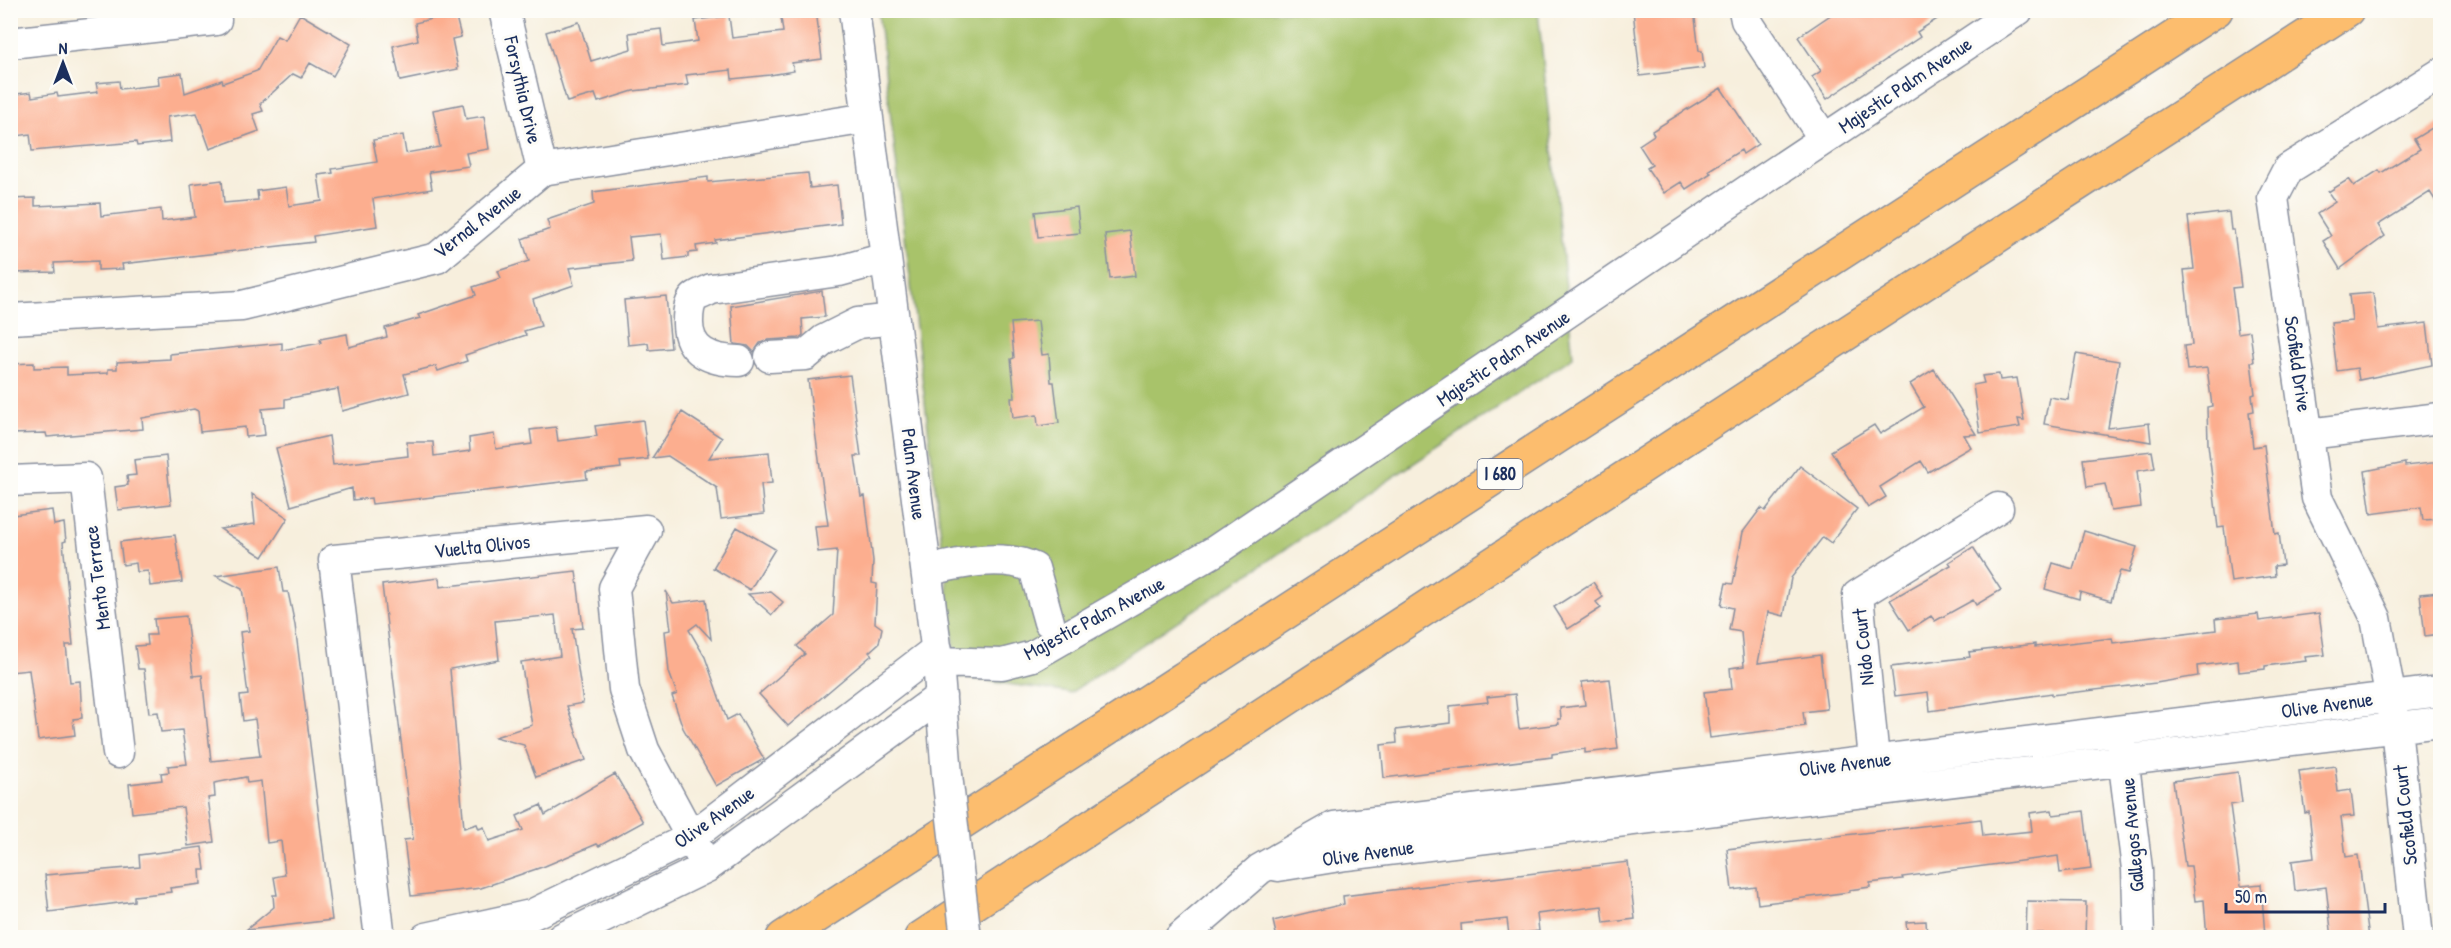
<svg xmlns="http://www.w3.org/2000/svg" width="2451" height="948" viewBox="0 0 2451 948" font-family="'Patrick Hand',sans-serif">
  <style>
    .green { fill: #a8c36a; stroke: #627964; stroke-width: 1.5 }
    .building { fill: #fcae8f }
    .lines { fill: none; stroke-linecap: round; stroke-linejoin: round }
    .minor-casing { stroke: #898f9e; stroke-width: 33 }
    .highway-casing { stroke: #898f9e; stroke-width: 36 }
    .minor { stroke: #fff; stroke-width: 30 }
    .highway { stroke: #fcbd6e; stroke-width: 33 }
    .minor-bridge-casing { stroke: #898f9e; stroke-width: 33; stroke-linecap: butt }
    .minor-bridge { stroke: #fff; stroke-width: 30 }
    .labels { text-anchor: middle; stroke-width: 6; stroke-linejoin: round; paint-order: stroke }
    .shield { fill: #fdfcf7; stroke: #5f6c8c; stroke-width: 1.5 }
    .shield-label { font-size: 18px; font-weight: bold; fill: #1b2f5e }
    .street-label { font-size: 20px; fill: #1b2f5e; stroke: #fdfcf7 }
  </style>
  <rect width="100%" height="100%" fill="#fdfcf7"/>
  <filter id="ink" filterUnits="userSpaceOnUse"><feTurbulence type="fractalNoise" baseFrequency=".0167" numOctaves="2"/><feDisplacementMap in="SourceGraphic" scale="12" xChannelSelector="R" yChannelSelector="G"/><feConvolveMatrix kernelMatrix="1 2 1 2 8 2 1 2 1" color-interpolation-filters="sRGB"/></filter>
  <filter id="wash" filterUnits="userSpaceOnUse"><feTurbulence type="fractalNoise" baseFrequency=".008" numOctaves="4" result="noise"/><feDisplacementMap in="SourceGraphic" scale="24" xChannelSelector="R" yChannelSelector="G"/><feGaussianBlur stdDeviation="1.35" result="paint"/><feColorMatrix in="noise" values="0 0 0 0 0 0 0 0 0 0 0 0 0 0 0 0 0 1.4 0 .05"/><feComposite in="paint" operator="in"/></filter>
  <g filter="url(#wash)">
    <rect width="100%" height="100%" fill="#f7efdd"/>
    <path class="green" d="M878,11H1538L1573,357L1070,693L958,677Z"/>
    <g id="blocks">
      <path class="building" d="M780,10H816L822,59L792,63L794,71L770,75L732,79L731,70L686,75L688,85L633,91L598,102L595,94L567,102L546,32L579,22L591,61L631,49L629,33L661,29L663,46L698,41L695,20L729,16L732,38L783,32Z
        M1633,10H1694L1699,51H1702L1704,68L1640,76Z
        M1838,10H1951L1917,32L1920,37L1827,99L1812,77L1821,71L1798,37Z
        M455,13L461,37L452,39L458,69L400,81L393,46L418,40L415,23Z
        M300,14L351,44L333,76L310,63L301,78L293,74L260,104L263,111L253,114L259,131L210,149L197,113L167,117L170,142L137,146L136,142L32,151L30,134L10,137V95L31,92L32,97L57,93L58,97L98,92L96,83L119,81L120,89L159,85L158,76L182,73L185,93L222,80L223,83L257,71L277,36L285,40Z
        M1721,88L1758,144L1743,154L1741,150L1709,170L1711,173L1686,189L1681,182L1664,193L1647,168L1652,165L1639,145L1654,135L1652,131Z
        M463,104L466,119L484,116L489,149L466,153L469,166L429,172L432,189L373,199L377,226L313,236L314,242L122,264L123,269L98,270V261L54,263L55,272L10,273V199L35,198V206L100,203L101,216L161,209L162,221L195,217L191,184L222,180L224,203L258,200L257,191L286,187L289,206L322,201L318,175L333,173L332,169L377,162L373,140L403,135L406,153L440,147L433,110Z
        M2440,123V208L2430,192L2378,225L2385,236L2340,269L2323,241L2331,236L2317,214L2335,202L2328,192L2349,179L2354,186L2379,170L2381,173L2420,149L2414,139Z
        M808,173L810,188L837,185L841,224L715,240L716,243L696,246L697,252L688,253V257L664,260L661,234L629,237L632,261L569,268L574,285L533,299L541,326L524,331L526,335L465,355L467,361L438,371L436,366L404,374L409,393L342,411L338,389L285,399V407L262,409L265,435L246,437L245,427L200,432L198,411L194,409L142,418L143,429L47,437L46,433L10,434V364L34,363V368L67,367V375L108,373V369H117V362L170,359V354L282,343V350L321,343L320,339L347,334L349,347L387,337L385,328L420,318L418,315L476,295L473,287L501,278L498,271L529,261L522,239L550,229L547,220L594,204L593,192L708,177V182Z
        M1077,207L1080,233L1038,237L1035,212Z
        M2229,212L2231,230H2234L2241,287L2232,288L2238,333L2250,331L2254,362H2251L2255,394L2252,395L2254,411L2249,412L2253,447L2264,445L2275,534L2279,533L2283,565L2274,566L2275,576L2231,582L2224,527L2218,528L2208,444L2207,407L2212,406L2207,368L2187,370L2184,346L2192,345L2184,270L2194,269L2188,217Z
        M1130,231L1135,276L1110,279L1105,234Z
        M822,291L825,317L802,319L803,335L799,338L768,340L760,343L754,352L748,346L734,344L731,306Z
        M2373,293L2378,329L2427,323L2432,365L2359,380L2357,368L2337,371L2331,323L2352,321L2349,295Z
        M666,296L671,348L649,350L648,343L628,345L624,300Z
        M1038,321L1042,355L1049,354L1051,382H1054L1059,423L1038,426L1037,415L1013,418L1011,398H1015L1011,359L1014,358L1011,323Z
        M2076,354L2119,361L2108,428L2149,423L2151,442L2044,424L2049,397L2068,400Z
        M1934,369L1976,434L1964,435L1971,447L1928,472L1921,461L1880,487L1886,497L1868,508L1831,451L1874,425L1880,434L1924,407L1910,384Z
        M1999,374L2000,380L2017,378L2024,420L2018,419L2020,427L1980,433L1973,385L1984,383L1982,376Z
        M850,375L861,456H855L861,497L865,496L873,561L872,583L877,584L875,623L882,628L879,643L869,652L872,655L788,726L759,694L805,654L797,646L833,615L837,550L818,552L815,526L828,525L808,380Z
        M682,412L722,438L709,458L769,452L772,483L761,484L764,514L721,519L717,488L668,456L652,458Z
        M643,420L648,459L620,462L621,468L586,472L587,479L372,504L371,498L353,500L352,488L291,506L276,448L329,436L333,465L408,456L407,442H433L434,456L470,451L469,438L494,434L496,449L532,444L530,430L556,427L558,441L597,436L595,426Z
        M2152,451L2155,468L2137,471L2141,507L2111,511L2105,484L2087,487L2083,459Z
        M166,456L171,504L118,510L115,487L128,485L127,476L136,475L134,460Z
        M2440,462V519L2423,520L2421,507L2371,514L2365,471L2405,463V466Z
        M1800,466L1857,509L1831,543L1823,537L1791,578L1784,616L1768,612L1758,663L1820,655L1827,709L1803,712L1805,726L1710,738L1704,692L1732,689L1730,668L1744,666L1741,632L1729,630L1733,608L1721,605L1726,583L1733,584L1743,532L1761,508L1765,511Z
        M252,494L288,518L263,557L220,529L255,524Z
        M52,510L54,525L64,523L66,541L63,542L73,645H66L70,682L80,681L82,718L73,719L75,735L38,740L29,670L10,672V529H14L13,515Z
        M737,527L775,549L750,590L713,568Z
        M2084,531L2137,547L2129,573L2120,571L2111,601L2080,592L2079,599L2045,589L2053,563L2073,569Z
        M175,535L182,582L150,586L148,571L137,572L136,563L123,565L120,542Z
        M1973,547L2001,590L1976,605L1973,600L1935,621L1931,616L1909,630L1890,600L1951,565L1949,562Z
        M279,567L283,592H288L295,625L332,920L246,930L274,907L273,895H277L274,877L285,875L281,841L267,843L261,781L247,783L246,777L214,783L215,797L208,798L214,842L188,846L183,807L132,813L129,784L162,780L161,773L169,772L168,766L187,764L182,730L161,732L158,712L149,713L144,669H138L135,646L148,645L147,635H156L154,619L186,616L193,676L202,675L211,761L260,756L255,719L243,721L240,696L248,695L240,632L249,631L242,589L216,576Z
        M576,571L583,628L572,629L583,703L567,706L586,760L536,777L524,745L495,737L532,725L521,662L560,656L555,615L495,621L499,660L450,669L464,828L477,824L479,829L484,827L489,841L523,830L517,816L541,805L545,815L615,774L643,822L599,846L597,844L545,866L481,888L411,896L404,840L413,839L382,585L439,578L440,587Z
        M1593,582L1603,597L1596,602L1601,608L1568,629L1554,607Z
        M666,591L673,603L706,599L711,639L697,624L689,630L705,657L727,720L738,714L764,759L716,786L683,728L672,696L677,694L669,672L665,631L671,630Z
        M771,592L783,602L772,615L748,594Z
        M2440,592V634L2425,636L2420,594Z
        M2319,613L2325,655L2305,657L2306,661L2265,666V669L2239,672L2238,661L2197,666L2198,676L2156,683L2052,695V693L1930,711L1928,692L1895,696L1891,667L1970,657L1969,652L2035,644V647L2112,638L2113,643L2216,630L2215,619L2258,614L2259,621Z
        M1610,679L1618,749L1585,753V749L1552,754V757L1384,778L1381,745L1397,743L1396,730L1450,723V706L1488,702L1487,697L1515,694L1519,729L1559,724L1558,719H1561L1560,708L1585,705L1582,682Z
        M2335,766L2338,792L2351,790L2354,816L2341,817L2346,857L2358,855L2369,938H2332L2326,887L2295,891L2292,861L2314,858L2309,812L2305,813L2299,771Z
        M2238,772L2242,803L2230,805L2241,886L2261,884L2265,936L2207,938L2204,900L2195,901L2191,866H2185L2173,781Z
        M2052,810L2053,815L2084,811L2091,869L2060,873L2058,856L1902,877L1903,879L1870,883V887L1849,890V892L1758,904L1756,887L1732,890L1727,849L1981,819L1983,836L2032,831L2030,813Z
        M202,847L205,870H200L201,884L170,888L171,892L134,896V901L49,912L45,875L140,867L139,855Z
        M1628,862L1635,919L1604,923L1602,906L1537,914L1539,931L1509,935L1507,919L1461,924L1462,938H1277L1273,921L1344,904L1343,896Z
        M2027,901L2086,902L2085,938H2043V933H2026Z
        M1926,921L1927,938H1908L1906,922Z"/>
    </g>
  </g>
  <g filter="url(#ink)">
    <use href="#blocks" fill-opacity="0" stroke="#898f9e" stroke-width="1.5"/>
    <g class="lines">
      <g class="minor-casing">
        <path id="minor" d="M504,10L542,170
          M854,10L938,662L947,775
          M1744,10L1746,20L1824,139
          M10,43L216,20
          M10,319L242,306L437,258L542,170L868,118
          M770,357L806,355L824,340L858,323L894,319
          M739,361C712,361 687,352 688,321C688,314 689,303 694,298C698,294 707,292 711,289L839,271L886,258
          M2308,434L2440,418
          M10,481L86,478L118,753
          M927,571C959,563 1003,553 1034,568L1049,622
          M938,662L1002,664L1033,656L1215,551L1763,180L2018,10
          M2121,741L2137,869L2139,938
          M1876,780L1858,595L1998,508
          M1278,866L1346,855L2440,722
          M380,938L334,560L646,530L614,588L624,689L644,750L707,867
          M426,938L531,915L690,838L937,649
          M562,938L707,867L941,696
          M1180,938L1260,869L1334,827L2440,691
          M2418,938L2396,727L2376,618L2317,498L2273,198L2288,169L2440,74"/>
      </g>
      <g class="highway-casing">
        <path id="highway" d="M783,938L2216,10
          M921,938L1785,373L2347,10"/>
      </g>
      <use href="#minor" class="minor"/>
      <use href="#highway" class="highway"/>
      <g class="minor-bridge-casing">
        <path id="minor-bridge" d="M947,775L966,938"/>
      </g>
      <use href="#minor-bridge" class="minor-bridge"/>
    </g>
  </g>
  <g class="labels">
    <rect class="shield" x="1477.5" y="459" width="45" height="30" rx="4.5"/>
    <g class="shield-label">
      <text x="1500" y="480">I 680</text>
    </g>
    <g class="street-label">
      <text transform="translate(1905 85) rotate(-34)" y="7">Majestic Palm Avenue</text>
      <text transform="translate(523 90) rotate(77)" y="7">Forsythia Drive</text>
      <text transform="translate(477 222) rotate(-38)" y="7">Vernal Avenue</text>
      <text transform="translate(1503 358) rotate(-34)" y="7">Majestic Palm Avenue</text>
      <text transform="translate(2298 364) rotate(82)" y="7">Scofield Drive</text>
      <text transform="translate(914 474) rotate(83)" y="7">Palm Avenue</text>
      <text transform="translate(482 546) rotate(-6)" y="7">Vuelta Olivos</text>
      <text transform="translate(97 578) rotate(-97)" y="7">Mento Terrace</text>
      <text transform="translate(1094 618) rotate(-28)" y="7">Majestic Palm Avenue</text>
      <text transform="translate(1863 647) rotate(-96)" y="7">Nido Court</text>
      <text transform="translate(2327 705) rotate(-8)" y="7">Olive Avenue</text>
      <text transform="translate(1845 764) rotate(-7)" y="7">Olive Avenue</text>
      <text transform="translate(2405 815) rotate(-96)" y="7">Scofield Court</text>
      <text transform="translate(714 817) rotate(-35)" y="7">Olive Avenue</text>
      <text transform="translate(2132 835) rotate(-95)" y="7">Gallegos Avenue</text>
      <text transform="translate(1368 853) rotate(-8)" y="7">Olive Avenue</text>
    </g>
  </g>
  <rect width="2451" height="948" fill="none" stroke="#fdfcf7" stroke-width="36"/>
  <g transform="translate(63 63)" stroke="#fdfcf7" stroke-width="4.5" paint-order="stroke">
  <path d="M0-4.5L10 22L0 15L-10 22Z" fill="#1b2f5e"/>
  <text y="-9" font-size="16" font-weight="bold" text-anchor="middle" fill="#1b2f5e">N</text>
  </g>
  <path d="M2226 903v9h159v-9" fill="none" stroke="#1b2f5e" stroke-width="3"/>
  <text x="2235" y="903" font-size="18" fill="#1b2f5e" stroke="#fdfcf7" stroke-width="4.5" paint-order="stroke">50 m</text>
</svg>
